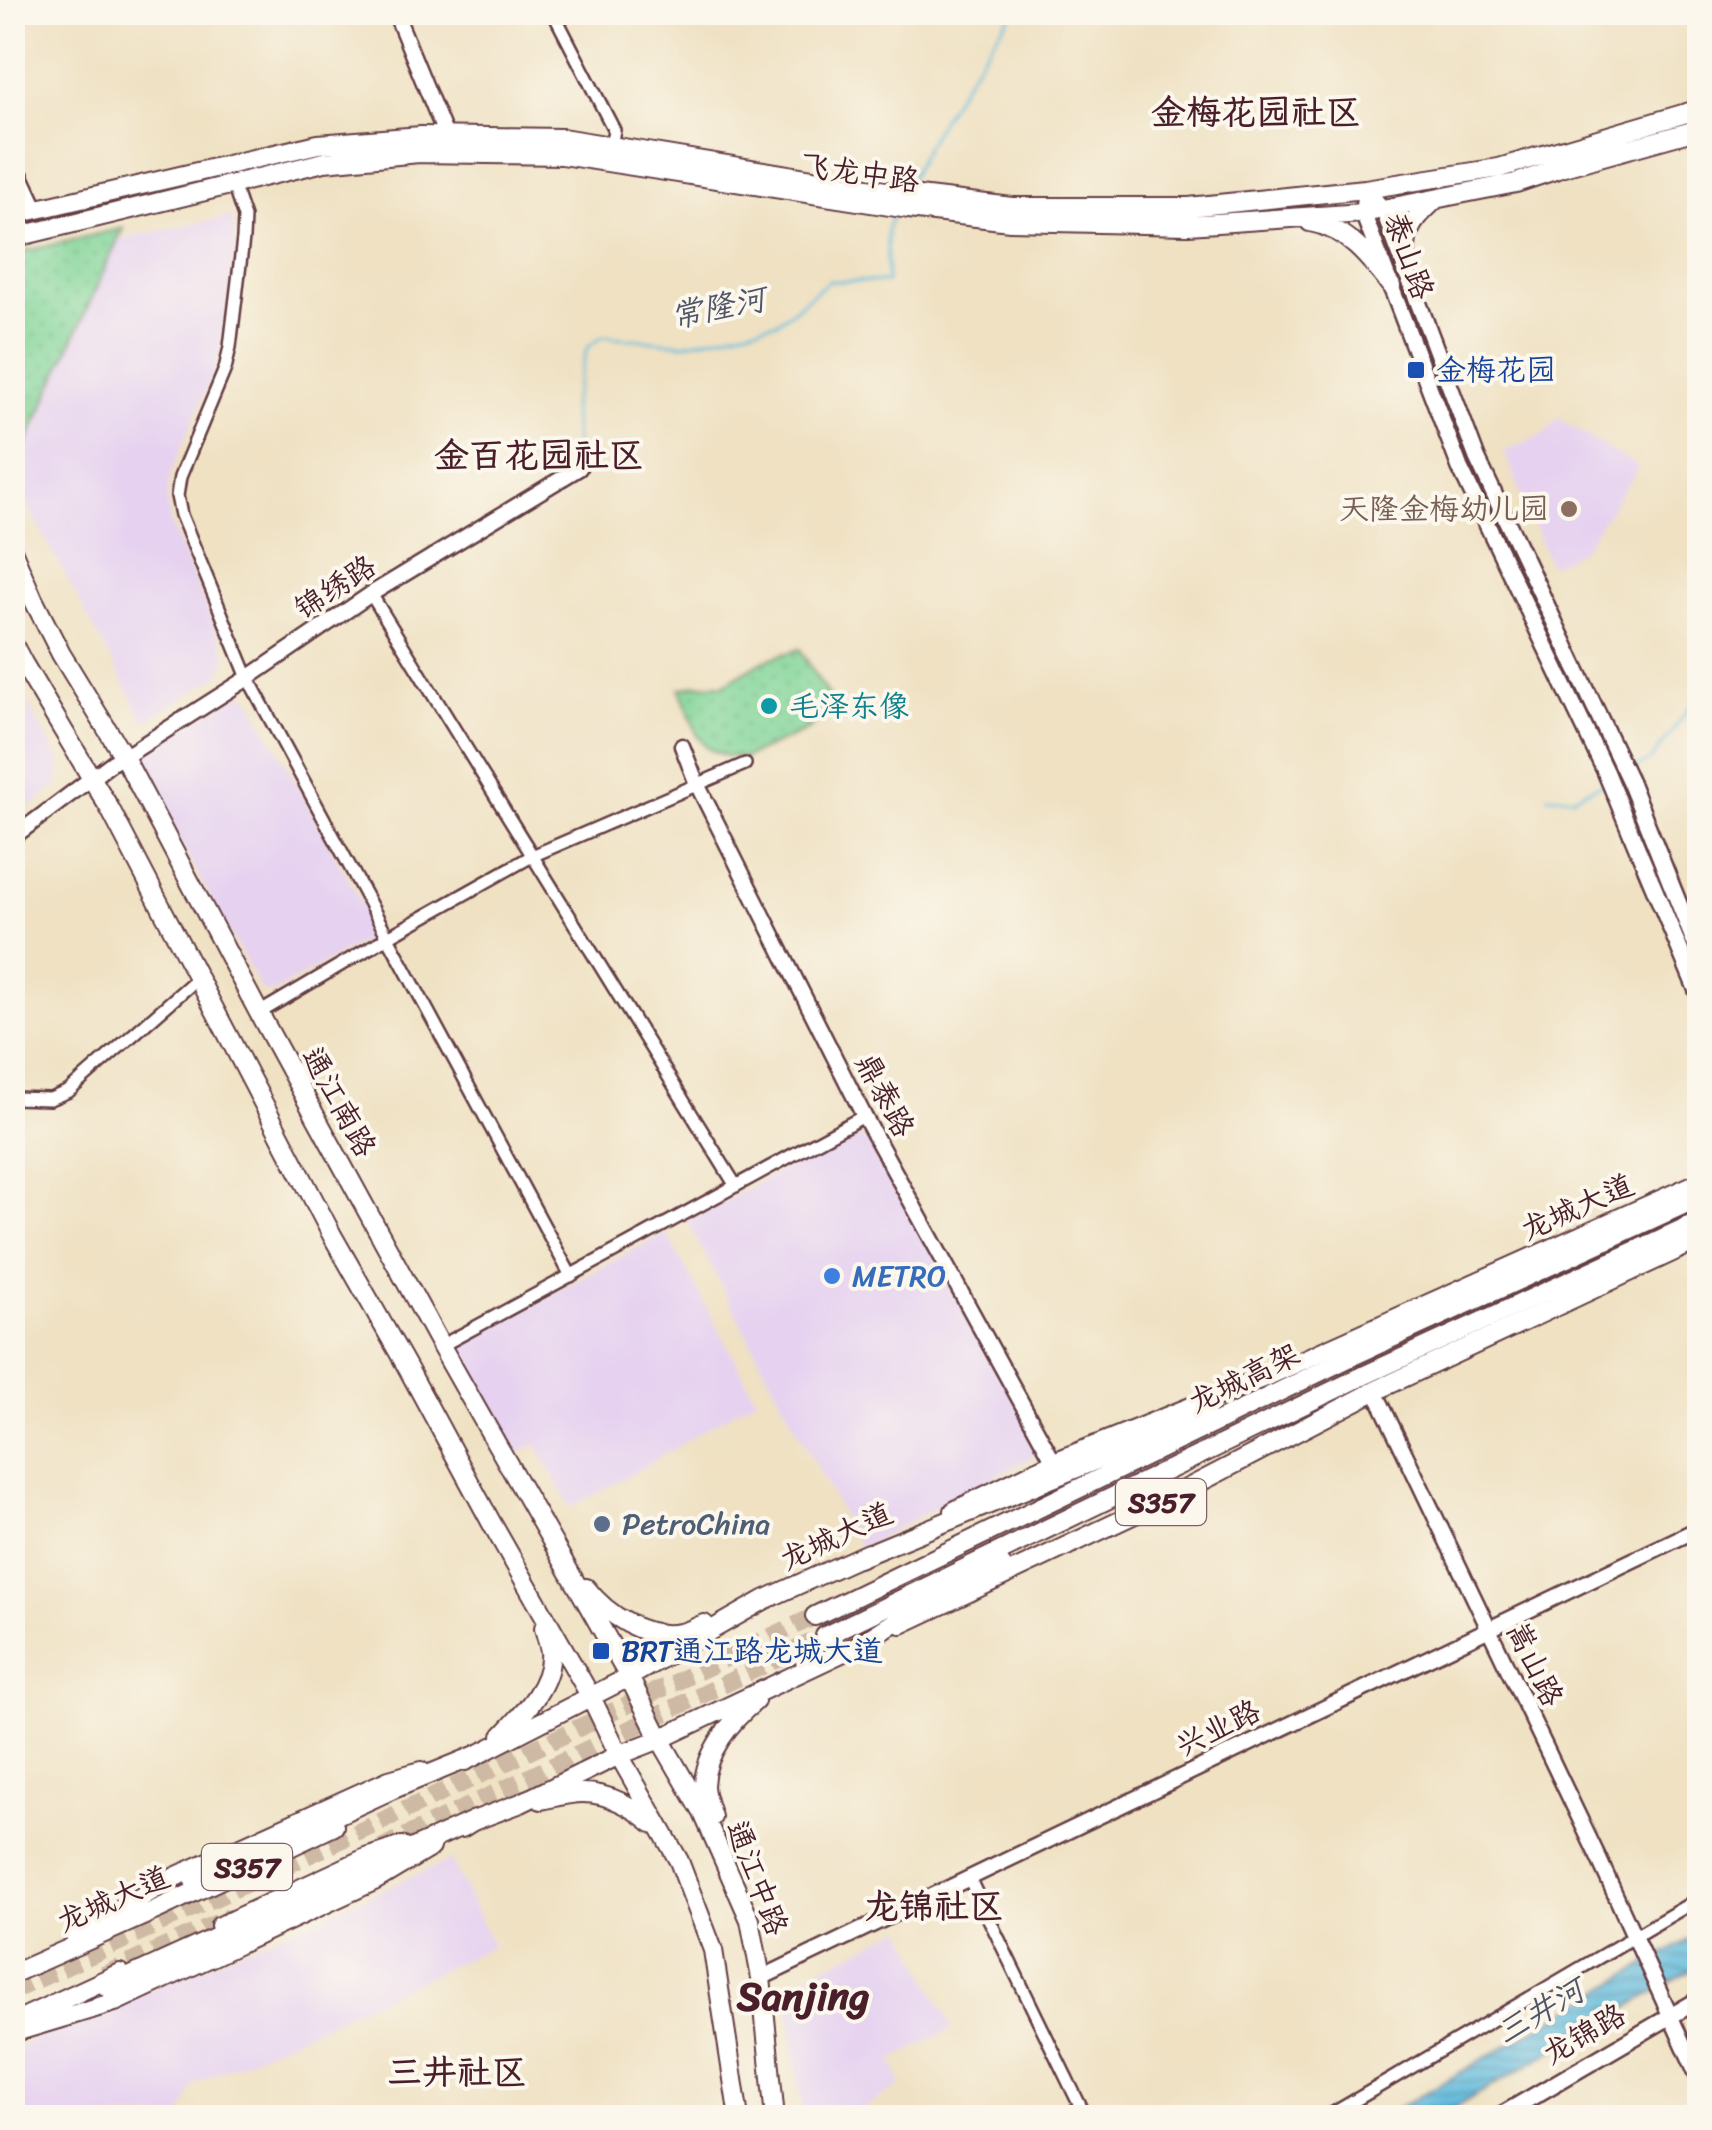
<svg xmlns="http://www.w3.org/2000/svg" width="1712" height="2130" viewBox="0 0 1712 2130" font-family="Sriracha,'LXGW WenKai TC',sans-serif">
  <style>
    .built { fill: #e6d2f0 }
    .park { fill: url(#park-dots); stroke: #647a61; stroke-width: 2.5 }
    .water { fill: url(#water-rules); stroke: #546c84; stroke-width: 2.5 }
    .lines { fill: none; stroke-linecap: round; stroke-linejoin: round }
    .stream { stroke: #5fbadd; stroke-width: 2.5 }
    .trunk-tunnel { stroke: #cebaa4; stroke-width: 18; stroke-dasharray: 18 9; stroke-linecap: butt }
    .minor-casing { stroke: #633c42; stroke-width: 16 }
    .tertiary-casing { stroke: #633c42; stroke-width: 19 }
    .secondary-casing { stroke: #633c42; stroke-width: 20 }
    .primary-casing { stroke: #633c42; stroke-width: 22 }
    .trunk-casing { stroke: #633c42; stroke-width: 22 }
    .minor { stroke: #fff; stroke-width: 11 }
    .tertiary { stroke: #fff; stroke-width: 14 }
    .secondary { stroke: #fff; stroke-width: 15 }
    .primary { stroke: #fff; stroke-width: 18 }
    .trunk { stroke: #fff; stroke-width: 18 }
    .transit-dot { fill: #1a4fb4; stroke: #fbf7ec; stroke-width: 4 }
    .education-dot { fill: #8d6e63; stroke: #fbf7ec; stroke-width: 4 }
    .culture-dot { fill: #0f9aa8; stroke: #fbf7ec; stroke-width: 4 }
    .shop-dot { fill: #3f7fe0; stroke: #fbf7ec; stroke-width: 4 }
    .service-dot { fill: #5c6f8a; stroke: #fbf7ec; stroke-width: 4 }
    .labels { text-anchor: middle; stroke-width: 8; stroke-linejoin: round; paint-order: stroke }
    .shield { fill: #fbf7ec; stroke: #7f6065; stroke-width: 2.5 }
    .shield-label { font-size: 28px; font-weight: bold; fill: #4a1f2b }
    .street-label { font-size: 30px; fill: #4a1f2b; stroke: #fbf7ec }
    .transit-label { font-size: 30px; fill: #164399; stroke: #fbf7ec; text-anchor: start }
    .education-label { font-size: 30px; fill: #785e54; stroke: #fbf7ec; text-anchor: end }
    .culture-label { font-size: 30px; fill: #0d838f; stroke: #fbf7ec; text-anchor: start }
    .shop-label { font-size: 30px; fill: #366cbe; stroke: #fbf7ec; text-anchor: start }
    .service-label { font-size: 30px; fill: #4e5e75; stroke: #fbf7ec; text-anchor: start }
    .water-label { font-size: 32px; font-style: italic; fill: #515569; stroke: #fbf7ec }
    .quarter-label { font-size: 35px; font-weight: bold; fill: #4a1f2b; stroke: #fbf7ec }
    .district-label { font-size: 40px; font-weight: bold; fill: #4a1f2b; stroke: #fbf7ec }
  </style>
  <defs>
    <pattern id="park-dots" width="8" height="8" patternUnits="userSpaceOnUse" patternTransform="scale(2.5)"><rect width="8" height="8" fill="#7fd497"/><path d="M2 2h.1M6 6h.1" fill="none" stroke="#6fb682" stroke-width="1.8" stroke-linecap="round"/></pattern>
    <pattern id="water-rules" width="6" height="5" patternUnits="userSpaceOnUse" patternTransform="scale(2.5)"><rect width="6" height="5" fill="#5fbadd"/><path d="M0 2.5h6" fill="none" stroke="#5097b3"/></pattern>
  </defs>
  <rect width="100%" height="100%" fill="#fbf7ec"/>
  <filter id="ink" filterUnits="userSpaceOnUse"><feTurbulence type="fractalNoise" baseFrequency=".01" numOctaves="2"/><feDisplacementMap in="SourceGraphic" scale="20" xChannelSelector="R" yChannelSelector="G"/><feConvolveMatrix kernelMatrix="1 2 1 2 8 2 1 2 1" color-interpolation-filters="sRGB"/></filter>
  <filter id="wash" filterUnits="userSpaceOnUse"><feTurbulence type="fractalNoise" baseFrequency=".0048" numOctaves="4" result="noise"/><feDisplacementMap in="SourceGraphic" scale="40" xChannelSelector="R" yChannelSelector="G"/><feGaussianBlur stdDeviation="2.25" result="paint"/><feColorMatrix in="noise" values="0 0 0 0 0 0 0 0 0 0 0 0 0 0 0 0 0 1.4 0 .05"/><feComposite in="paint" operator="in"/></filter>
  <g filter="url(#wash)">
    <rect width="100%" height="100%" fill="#efe1c2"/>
    <path class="built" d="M233,216L236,252L222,348L211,378L171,473L167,496L170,521L227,657L220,675L145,722L13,479V474L118,239Z
      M1558,418L1639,468L1582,550L1550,566L1504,451L1544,434Z
      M12,675L60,762L57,785L13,821Z
      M241,693L249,696L375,928L372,936L271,994L261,990L141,770L149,749Z
      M844,1137H860L877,1145L1040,1448L1036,1455L860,1548L687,1221Z
      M666,1232L756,1398L624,1479L571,1507L536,1444L517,1454L462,1353L467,1340Z
      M451,1860L493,1946L194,2084L181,2117H13L12,2049Z
      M903,1928L953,2028L892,2060L902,2085L851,2117H803L788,2001L799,1979Z"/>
    <path class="park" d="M123,228L118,239L13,474V254Z
      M800,649L832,703L809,729L744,758L726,756L709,749L698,736L680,689L694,685L724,684L763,661Z"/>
    <path class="water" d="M1699,1934V1966L1438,2117L1382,2118Z"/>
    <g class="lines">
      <path class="stream" d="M907,185C935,124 973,66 1014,12
        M576,448L572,405L587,348L603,336L684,344L778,322L829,281L887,282V229L893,215
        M1633,769L1651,760L1700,693
        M1548,796L1572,797L1603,783"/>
    </g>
  </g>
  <g filter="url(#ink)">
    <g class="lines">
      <path class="trunk-tunnel" d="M381,1848L825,1636
        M150,1904L194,1881
        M104,1975L230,1917
        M12,1991L365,1829L815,1616"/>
      <g class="minor-casing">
        <path id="minor" d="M553,12L614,130L611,146
          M12,153L38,209
          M233,185L244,217L243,239L230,347L225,369L180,477L177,496L181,515L248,678L571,1276
          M371,594L736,1186
          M259,1013L388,937L532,856L745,764
          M12,1098L50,1099L69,1091L199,977
          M441,1346L864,1116
          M969,1878L1086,2118
          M1325,2118L1700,1898"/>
      </g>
      <g class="tertiary-casing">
        <path id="tertiary" d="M395,12L448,141
          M682,746L697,784L864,1116L1054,1462
          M12,838L113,762L124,757L248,678L371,594L579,468
          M1375,1391L1599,1859L1700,2081
          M761,1978L1700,1528"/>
      </g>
      <g class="secondary-casing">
        <path id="secondary" d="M1365,189L1363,213L1460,468L1605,771L1700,998
          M1365,189L1383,209L1477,458L1630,782L1700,956
          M1496,2118L1700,1999"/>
      </g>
      <g class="primary-casing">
        <path id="primary" d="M12,215L318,144L421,136L562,138L910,195L1012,207H1189L1365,189L1499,168L1700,109
          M1310,222C1346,228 1370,258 1391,286
          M12,238L324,162L419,153L562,155L909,209L1010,221L1188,225L1363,213L1516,183L1567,166L1700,129
          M1406,271C1405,231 1406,227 1436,199
          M12,550L33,599L61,654L124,757L259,1013L441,1346L629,1677L660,1739L703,1813L750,1920L761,1978L775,2118
          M12,642L23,663L110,809L332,1235L406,1365L491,1522L591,1697L619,1755L679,1861L713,1950L739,2118
          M954,1511L1054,1462L1265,1377L1700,1182
          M586,1588C607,1615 645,1640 680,1633C688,1632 696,1627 704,1624
          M901,1624L1171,1497L1375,1391L1700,1239
          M502,1736C522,1715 553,1684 550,1652C549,1644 546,1636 544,1628
          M465,1761L629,1677L764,1600L868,1553
          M541,1800C555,1797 569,1793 583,1793C608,1793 634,1807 652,1823
          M712,1817C709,1807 704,1795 704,1785C705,1752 732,1720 755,1701
          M462,1828L473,1821L521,1803L619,1755L660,1739L873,1638
          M220,1926L366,1858L402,1846
          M75,1936L175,1877L389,1780L421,1771
          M12,1974L156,1910L334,1826
          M12,2023L120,1973
          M12,2033L115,2002L376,1880L431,1847"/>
      </g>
      <g class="trunk-casing">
        <path id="trunk" d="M858,1558L1206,1415
          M815,1616L1355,1355L1700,1197
          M825,1636L1365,1375L1700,1221
          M862,1643L926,1602L1001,1564
          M194,1881L391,1790L479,1754
          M107,1987L473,1821"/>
      </g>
      <use href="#minor" class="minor"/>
      <use href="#tertiary" class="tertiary"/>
      <use href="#secondary" class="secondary"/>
      <use href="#primary" class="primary"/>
      <use href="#trunk" class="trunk"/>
    </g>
  </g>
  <g class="transit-dot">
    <rect x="1406" y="360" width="20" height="20" rx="5"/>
    <rect x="591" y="1641" width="20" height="20" rx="5"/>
  </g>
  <circle class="education-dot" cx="1569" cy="509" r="10"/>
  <circle class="culture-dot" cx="769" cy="706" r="10"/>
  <circle class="shop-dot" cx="832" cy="1276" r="10"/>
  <circle class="service-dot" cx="602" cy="1524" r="10"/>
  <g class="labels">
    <g class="shield">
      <rect x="1116" y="1479" width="90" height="46" rx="8"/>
      <rect x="202" y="1844" width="90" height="46" rx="8"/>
    </g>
    <g class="shield-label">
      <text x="1161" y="1512">S357</text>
      <text x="247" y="1877">S357</text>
    </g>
    <g class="street-label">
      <text transform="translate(860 173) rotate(8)" y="10">飞龙中路</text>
      <text transform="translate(1409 256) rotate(70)" y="10">泰山路</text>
      <text transform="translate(335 587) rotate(-33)" y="10">锦绣路</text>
      <text transform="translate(885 1095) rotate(62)" y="10">鼎泰路</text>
      <text transform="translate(339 1102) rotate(61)" y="10">通江南路</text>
      <text transform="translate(1577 1207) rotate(-24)" y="10">龙城大道</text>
      <text transform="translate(1244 1378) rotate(-26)" y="10">龙城高架</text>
      <text transform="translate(836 1536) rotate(-25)" y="10">龙城大道</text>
      <text transform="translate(1535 1664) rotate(64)" y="10">嵩山路</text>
      <text transform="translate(1218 1728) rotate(-26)" y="10">兴业路</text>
      <text transform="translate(757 1878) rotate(69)" y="10">通江中路</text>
      <text transform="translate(113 1899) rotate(-24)" y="10">龙城大道</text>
      <text transform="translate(1584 2034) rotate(-30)" y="10">龙锦路</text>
    </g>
    <g class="transit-label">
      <text x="1436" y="380">金梅花园</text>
      <text x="621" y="1661">BRT通江路龙城大道</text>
    </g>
    <g class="education-label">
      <text x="1549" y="519">天隆金梅幼儿园</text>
    </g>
    <g class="culture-label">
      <text x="789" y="716">毛泽东像</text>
    </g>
    <g class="shop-label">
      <text x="852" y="1286">METRO</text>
    </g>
    <g class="service-label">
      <text x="622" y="1534">PetroChina</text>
    </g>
    <g class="water-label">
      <text transform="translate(718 307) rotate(-11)" y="11">常隆河</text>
      <text transform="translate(1540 2011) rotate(-30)" y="11">三井河</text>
    </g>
    <g class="quarter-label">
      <text x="1256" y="124">金梅花园社区</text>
      <text x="539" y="467">金百花园社区</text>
      <text x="934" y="1918">龙锦社区</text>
      <text x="457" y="2084">三井社区</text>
    </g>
    <g class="district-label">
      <text x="803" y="2010">Sanjing</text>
    </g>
  </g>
  <rect width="1712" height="2130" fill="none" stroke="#fbf7ec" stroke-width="50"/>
</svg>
